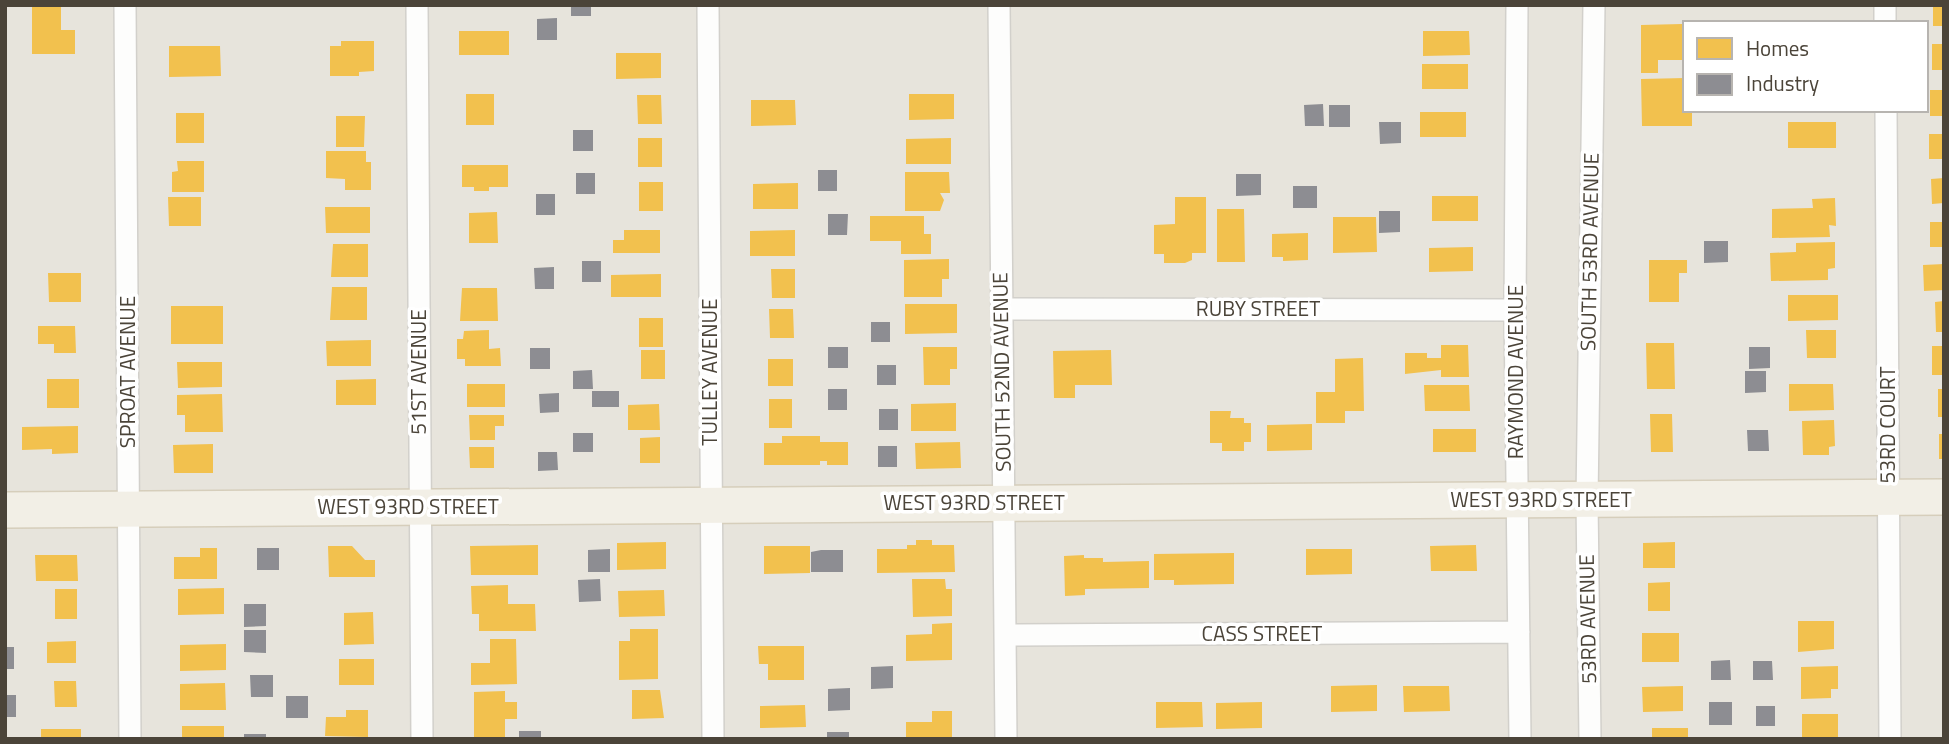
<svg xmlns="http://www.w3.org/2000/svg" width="1949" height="744" viewBox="0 0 1949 744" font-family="'Titillium Web',sans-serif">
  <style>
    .residential { fill: #e7e4dc; fill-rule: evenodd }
    .homes { fill: #f2c14e }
    .industry { fill: #8d8d92 }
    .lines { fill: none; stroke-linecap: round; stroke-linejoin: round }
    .minor-casing { stroke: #d2d0cb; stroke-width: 24 }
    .primary-casing { stroke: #d6cebb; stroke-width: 38 }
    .minor { stroke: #fdfdfc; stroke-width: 21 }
    .primary { stroke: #f2efe6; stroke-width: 35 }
    .labels { text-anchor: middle; stroke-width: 7; stroke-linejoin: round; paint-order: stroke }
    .street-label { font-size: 21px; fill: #4b4439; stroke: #fff }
  </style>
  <rect width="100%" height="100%" fill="#f4f2ee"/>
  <path class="residential" d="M5,5H1944V739H5ZM1685,23H1926V110H1685Z"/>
  <path class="homes" d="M32,5H61V30H75V54H32Z
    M1933,5H1944V26H1933Z
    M1682,24L1685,60H1658V73H1641V25Z
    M459,31H509V55H459Z
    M1423,31H1469L1470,55L1423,56Z
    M341,41H374V71L359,72V76H330V46H341Z
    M1932,44H1944V70H1932Z
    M169,46H220L221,76L169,77Z
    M616,53H661V78L616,79Z
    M1422,64H1468V89H1422Z
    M1685,78V110H1692V126H1642L1641,79Z
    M1930,90H1944V116H1930Z
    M466,94H494V125H466Z
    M909,94H954V119L909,120Z
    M637,95H661L662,124H638Z
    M751,100H795L796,125L751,126Z
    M1420,112H1466V137H1420Z
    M176,113H204V143H176Z
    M336,116H365L364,147H336Z
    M1788,122H1836V148H1788Z
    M1929,134H1944V159H1929Z
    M638,138H662V167H638Z
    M951,138V164H906V139Z
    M326,151H366V162H371V190H345V179L326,178Z
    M177,161H204V192H172V172L178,171Z
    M462,165H508V187H489V191H474V187H462Z
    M905,172H949L950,193H940L944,200L940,211H905Z
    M1944,178V203L1932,204L1931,179Z
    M639,182H663V211H639Z
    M798,183V209H753V184Z
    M1432,196H1478V221H1432Z
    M168,197H201V226H169Z
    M1175,197H1206V253H1192V260L1185,263H1164V254H1154V225L1175,224Z
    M1835,198L1836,226L1829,225L1830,237L1772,238V209L1813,208L1812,199Z
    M325,207H370V233H326Z
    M1217,209H1244L1245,262H1217Z
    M497,212L498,243H469V213Z
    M870,216H924V234H931V254H901V241H870Z
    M1333,217H1376L1377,252L1333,253Z
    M1930,222H1944V247H1930Z
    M624,230H660V253H613V240H624Z
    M795,230V256H750V231Z
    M1308,233V260L1283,261V257H1272V234Z
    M1835,242V268L1828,269V280L1771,281L1770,253L1796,252V243Z
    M333,244H368V277H331Z
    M1473,247V271L1429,272V248Z
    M949,259V279H942V297H904V260Z
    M1649,260H1687V273H1679V302H1649Z
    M1944,264V290L1924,291L1923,265Z
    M771,269H795V298H772Z
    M48,273H81V302H49Z
    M661,274V297H611V275Z
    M332,287H367V320H330Z
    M462,288H497L498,321H460Z
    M1788,295H1838V320L1788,321Z
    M1944,301V332H1936L1935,302Z
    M905,304H957V333L905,334Z
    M171,306H223V344H171Z
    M769,309H793L794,338H770Z
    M639,318H663V347H639Z
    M38,326H75L76,353H54V344H38Z
    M489,330V349L500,348L501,366H465V359H457V339H463L464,331Z
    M1806,330H1836V358H1807Z
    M371,340V366H327L326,341Z
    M1646,343H1674L1675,389H1647Z
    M1441,345H1468L1469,377H1441V370L1405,374V353H1427V358H1441Z
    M1932,346H1944V375H1932Z
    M923,347H957V369H950V385H924Z
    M641,350H665V379H641Z
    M1111,350L1112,385H1075V398H1054L1053,351Z
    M1363,358L1364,411H1345V423H1316V392H1335V359Z
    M768,359H793V386H768Z
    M177,362H222V387L178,388Z
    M47,379H79V408H47Z
    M376,379V405H336V380Z
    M467,384H505V407H467Z
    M1789,384H1833L1834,410L1789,411Z
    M1424,385H1469L1470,411H1425Z
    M1938,389H1944V417H1938Z
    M222,394L223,432H185V415H177V395Z
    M769,399H792V428H769Z
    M956,403V431H911V404Z
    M659,404L660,430H628V405Z
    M1210,411H1231L1230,418H1244V423H1251V442H1244V451H1222V443H1210Z
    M1650,414H1672L1673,452H1651Z
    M469,415H504V426H495V440H470Z
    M1834,420L1835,446L1829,447V455H1803L1802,421Z
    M1312,424V450L1267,451V425Z
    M78,426V453L52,454V449L22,450V427Z
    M1433,429H1476V452H1433Z
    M1939,434H1944V459H1939Z
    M782,436H820V442H848V465H827V461H820V465H764V443H782Z
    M660,437V463H640V438Z
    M960,442L961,468L916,469L915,443Z
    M213,444V473H174L173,445Z
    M469,447H494V468H470Z
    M916,540H932V545H954L955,572L877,573V549H907V545H916Z
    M666,542V569L617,570V543Z
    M1675,542V568H1643V543Z
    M538,545V575H471L470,546Z
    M1476,545L1477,571H1431L1430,546Z
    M328,546H352L365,560H375V577H329Z
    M764,546H810V573L764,574Z
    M200,548H217V579H174V557H200Z
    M1306,549H1352V574L1306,575Z
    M1234,553V584L1174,585V580H1154V554Z
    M35,555H77L78,581H36Z
    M1084,555V558H1103V562L1149,561V588L1085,589V595L1065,596L1064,556Z
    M912,579H945L946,589H952V616L913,617Z
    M1670,582V611H1648V583Z
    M508,585V604H535L536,631H479V614H472L471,586Z
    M224,588V614L178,615V589Z
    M55,589H77V619H55Z
    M664,590L665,616L619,617L618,591Z
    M373,612L374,644L344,645V613Z
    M1798,621H1834V649L1798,652Z
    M952,623V660L906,661V635L932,634V624Z
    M630,629H658V679L619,680V641H630Z
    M1642,633H1679V662H1642Z
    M490,639H516L517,684L471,685V663H490Z
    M76,641V663H47V642Z
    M226,644V670L180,671V645Z
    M758,646H804V680H768V664H759Z
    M339,659H374V685H339Z
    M1838,666V689H1831V698L1801,699V667Z
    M54,681H76L77,707H55Z
    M225,683L226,710H180V684Z
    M1377,685V711L1331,712V686Z
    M1403,686H1449L1450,711L1404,712Z
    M1683,686V711L1643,712L1642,687Z
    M632,690H660L664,718L632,719Z
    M505,691V702H517V719H505V739H474V692Z
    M1156,702H1202L1203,727L1156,728Z
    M1262,702V728L1216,729V703Z
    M805,705L806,727L760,728V706Z
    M346,710H368V737L325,736L326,717H346Z
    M932,711H952V739H906V722H932Z
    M1802,714H1838V739H1802Z
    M182,726H224V739H182Z
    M1652,728H1688V739H1652Z
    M41,729H81V739H41Z"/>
  <path class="industry" d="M571,5H591V16H571Z
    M557,18V40H537V19Z
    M1323,104L1324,126H1305L1304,105Z
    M1329,105H1350V127H1329Z
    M1379,122H1401V143L1380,144Z
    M573,130H593V151H573Z
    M818,170H837V191H818Z
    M576,173H595V194H576Z
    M1236,174H1261V195L1236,196Z
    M1293,186H1317V208H1293Z
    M536,194H555V215H536Z
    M1379,211H1400V232L1379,233Z
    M828,214H848L847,235H828Z
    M1704,241H1728V262L1704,263Z
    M582,261H601V282H582Z
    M554,267V289H535L534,268Z
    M871,322H890V342H871Z
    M828,347H848V368H828Z
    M1749,347H1770V368L1749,369Z
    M530,348H550V369H530Z
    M877,365H896V385H877Z
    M592,370L593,389H573V371Z
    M1745,371H1766V392L1745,393Z
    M828,389H847V410H828Z
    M592,391H619V407H592Z
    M559,393V412L540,413L539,394Z
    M879,409H898V430H879Z
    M1747,430H1768L1769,451H1748Z
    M573,433H593V452H573Z
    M878,446H897V467H878Z
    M538,452H557L558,470L538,471Z
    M257,548H279V570H257Z
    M610,549V572H588V550Z
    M821,550H843V572H811V552Z
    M600,579L601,601L579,602L578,580Z
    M244,604H266V626L244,627Z
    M244,630H266V653L244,652Z
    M5,647H14V669H5Z
    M1730,660L1731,680H1711V661Z
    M1753,661H1772L1773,680H1753Z
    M893,666V688L871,689V667Z
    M250,675H273V697H251Z
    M850,688V710L828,711V689Z
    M5,695H16V717H5Z
    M286,696H308V718H286Z
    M1709,702H1732V725H1709Z
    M1756,706H1775V726H1756Z
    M519,731H541V739H519Z
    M827,732H849V739H827Z
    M244,734H266V739H244Z"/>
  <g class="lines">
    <g class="minor-casing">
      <path id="minor" d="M125,5L130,739
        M417,5L422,739
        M708,5L713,739
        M999,5L1006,739
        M1517,5L1515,310L1520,739
        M1885,5V23
        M1886,110L1890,739
        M1002,309L1515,310
        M1005,635L1519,632
        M1590,739L1587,500L1594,5"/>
    </g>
    <g class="primary-casing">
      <path id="primary" d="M5,510L1944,497"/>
    </g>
    <use href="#minor" class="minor"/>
    <use href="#primary" class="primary"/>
  </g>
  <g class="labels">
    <g class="street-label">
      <text transform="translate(1590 252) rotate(-89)" y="7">SOUTH 53RD AVENUE</text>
      <text x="1258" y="316">RUBY STREET</text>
      <text transform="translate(128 372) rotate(-90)" y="7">SPROAT AVENUE</text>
      <text transform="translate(419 372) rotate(-90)" y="7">51ST AVENUE</text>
      <text transform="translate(710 372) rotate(-90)" y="7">TULLEY AVENUE</text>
      <text transform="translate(1002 372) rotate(-91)" y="7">SOUTH 52ND AVENUE</text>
      <text transform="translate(1516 372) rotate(-90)" y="7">RAYMOND AVENUE</text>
      <text transform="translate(1888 425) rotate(-90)" y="7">53RD COURT</text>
      <text x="1541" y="507">WEST 93RD STREET</text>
      <text x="974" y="510">WEST 93RD STREET</text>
      <text x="408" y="514">WEST 93RD STREET</text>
      <text transform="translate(1588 619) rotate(-91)" y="7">53RD AVENUE</text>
      <text x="1262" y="641">CASS STREET</text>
    </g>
  </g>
  <rect width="1949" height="744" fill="none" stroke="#4b4439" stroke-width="14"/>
  <rect x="1683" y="21" width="245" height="91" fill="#ffffff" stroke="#b7b4b0" stroke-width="2"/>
  <rect x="1697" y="38" width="35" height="21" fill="#f2c14e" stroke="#b7b4b0" stroke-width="2"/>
  <text x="1746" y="56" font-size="21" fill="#4b4439">Homes</text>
  <rect x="1697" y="74" width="35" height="21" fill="#8d8d92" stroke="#b7b4b0" stroke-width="2"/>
  <text x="1746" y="91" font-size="21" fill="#4b4439">Industry</text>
</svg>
